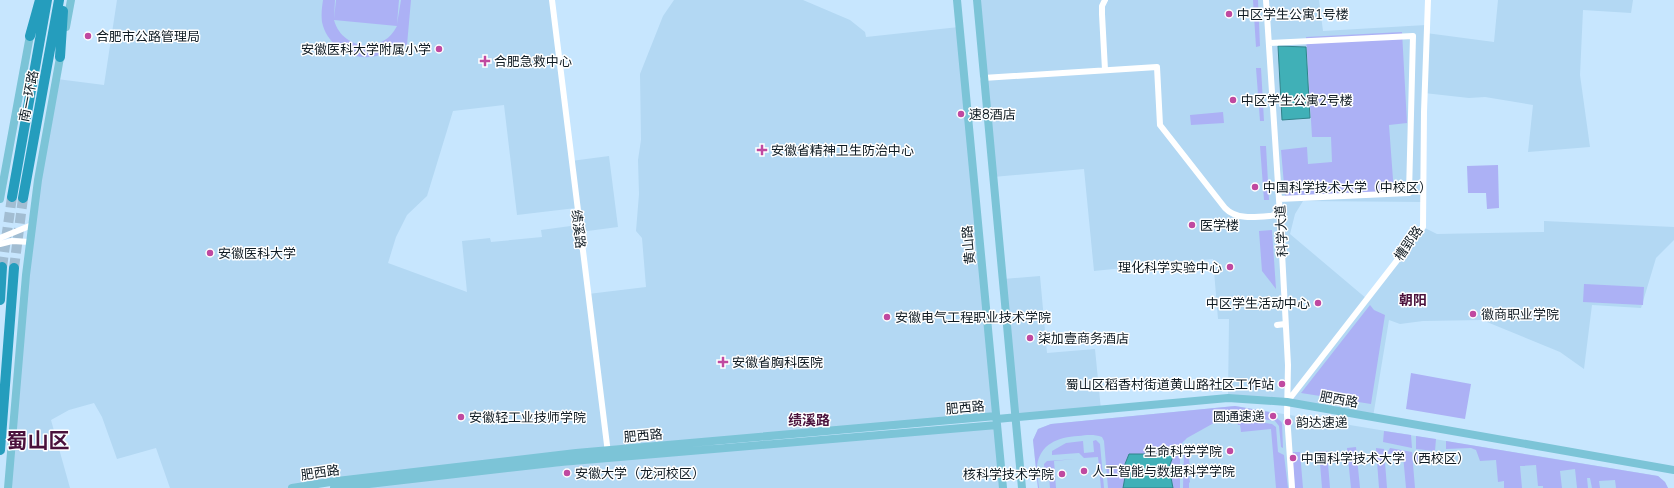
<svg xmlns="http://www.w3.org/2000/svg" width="1674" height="488" viewBox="0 0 1674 488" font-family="'Nunito Sans','Noto Sans SC',sans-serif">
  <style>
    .built { fill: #b3d8f3; fill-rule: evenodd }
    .green { fill: #acb1f5; fill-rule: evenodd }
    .water { fill: #40b0b7; stroke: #31838b }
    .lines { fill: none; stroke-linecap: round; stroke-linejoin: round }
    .highway-tunnel { stroke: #a2bdd2; stroke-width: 10; stroke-dasharray: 10 5; stroke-linecap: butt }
    .minor { stroke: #fff; stroke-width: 6 }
    .major { stroke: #7cc4d7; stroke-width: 8 }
    .highway { stroke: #259dbd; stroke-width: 10 }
    .poi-dot { fill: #c049a0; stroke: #fff; stroke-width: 1.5 }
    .labels { text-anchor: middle; stroke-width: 3; stroke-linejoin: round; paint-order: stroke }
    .poi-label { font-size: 13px; fill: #0f1b23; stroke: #fff; text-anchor: start }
    .street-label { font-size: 13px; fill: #0f1b23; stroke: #fff }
    .neighbourhood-label { font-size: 14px; font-weight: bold; fill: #4b123c; stroke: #fff }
    .town-label { font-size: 21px; font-weight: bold; fill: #4b123c; stroke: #fff }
  </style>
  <rect width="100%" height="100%" fill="#c7e6fe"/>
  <path class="built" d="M117,0H552L571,161L609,156L618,227L580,232L588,294L646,287L642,238L636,231L639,194L638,160L641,140L640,74L663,16L674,0H803L850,20L865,32L866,37L959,27L996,416L786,434L292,488H170L156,448L117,459L102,417L94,403L69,410L51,420L70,488H8L23,297L57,79L104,85ZM504,105L517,215L576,208L578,225L541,230L542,237L491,242L490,238L462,241L467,292L388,263L396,237L407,215L427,196L453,111Z
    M977,0H1319L1323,31L1426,25V33L1494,42L1498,0H1633L1631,13L1583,10L1580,75L1590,147L1528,152L1533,105L1485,97L1469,98L1424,93L1423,202L1303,201L1295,214L1290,234L1367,299L1423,227L1437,234L1544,232V221L1674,227V240L1656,258L1641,308L1592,305L1584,369L1560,352L1482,320L1423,321L1400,324L1389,320L1373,417L1228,398L1229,319H1218L1213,259L1094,271L1084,169L993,177Z
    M1040,276L1047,353L1095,349L1101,410L1016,418L1003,279Z
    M1235,406L1658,476L1665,482L1668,488H1038L1033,440L1038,429L1051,424Z
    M997,425L1003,488H334L354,485Z"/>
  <path class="green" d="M323,0H335L334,19L336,0H399L397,24L401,0H411L407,45C405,45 400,44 398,45C391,47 386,54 376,56C353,62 327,46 322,22C321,14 322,7 323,0ZM334,20L397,26C383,55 342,50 334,20Z
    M1253,0H1258L1260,46L1256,47Z
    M1402,32L1407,123L1389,125L1394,193L1285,196L1281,150L1307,147L1308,164L1332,162L1331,137H1312L1306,37Z
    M1256,68H1261L1264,121H1260Z
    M1223,112L1224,123L1191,125L1190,115Z
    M1260,146H1266L1269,200H1264Z
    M1498,165L1499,208L1487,209L1486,193H1468L1467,166Z
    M1272,230L1276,289L1262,271L1259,231Z
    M1584,284L1644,287L1643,305L1583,302Z
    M1370,305L1374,310L1385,315L1371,404L1301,393Z
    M1411,373L1471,384L1465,419L1406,409Z
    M1235,406L1269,412C1273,418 1279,418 1282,423L1283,448L1281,447L1279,426L1275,421L1242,416L1221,419L1187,438L1182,443L1180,449V488H1173L1169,467L1174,454H1129L1125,464V477L1123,488H1108L1104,441L1102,437C1094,434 1087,435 1078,436C1058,437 1040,444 1037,466C1037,473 1038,481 1039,488H1038L1033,440L1038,429L1051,424Z
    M1240,419L1272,424L1276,427L1278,452L1284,455L1288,488H1276L1271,429L1241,432L1240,425H1238L1237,421Z
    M1384,431L1411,435L1412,448L1383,442Z
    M1416,436L1436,439L1435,451L1416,449Z
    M1096,440L1100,444L1104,488H1101L1098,457L1084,458L1079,453L1052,455V451L1066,443L1083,441L1084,453L1094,452L1093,441Z
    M1446,441L1658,476L1665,482L1668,488H1616L1615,480L1599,481L1600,488H1592L1590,478H1587L1588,488H1577L1575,469L1560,471L1562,488H1543V486H1538L1536,465L1520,466L1522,488H1504V481L1498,482L1496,460L1480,461L1476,450L1471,448L1446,449Z
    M1356,447L1360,488H1351L1347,448Z
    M1376,448L1384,449L1387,488H1379Z
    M1390,448L1412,452L1415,488H1406L1403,455L1399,453L1387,454Z
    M1188,450L1190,468L1188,469L1190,482L1189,483V488H1183L1184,452Z
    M1319,451H1327L1330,488H1322Z
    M1293,452H1300L1303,488H1295L1292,454Z
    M1416,453L1434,454L1435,463L1417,464Z
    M1076,459L1054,461L1056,488H1050L1049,476H1045L1044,464L1047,461Z"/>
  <path class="water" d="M1278,46L1306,47L1310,118L1282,120Z
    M1129,454H1174L1169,467L1173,488H1123L1125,477V464Z"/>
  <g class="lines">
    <path class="highway-tunnel" d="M2,267L12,197
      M14,268L23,198"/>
    <path class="minor" d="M552,0L608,453
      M1105,0L1102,6V14L1105,70
      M1266,0L1280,215L1288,365L1287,415L1292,488
      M1269,43L1413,36L1409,193L1279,199
      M983,78L1157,67L1160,125L1225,208C1238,222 1262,216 1280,215
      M0,238L32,225
      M0,244L12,241L30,242
      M1277,325L1285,324
      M1287,402L1423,227L1424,112L1428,0"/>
    <path class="major" d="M957,0L1003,488
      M977,0L1022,488
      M66,27L71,0
      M0,199L31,30
      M997,419L1228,398L1287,402L1674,470
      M8,488L26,275L38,180L61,52
      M292,488L337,481L576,453L996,416
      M334,488L561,462L997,425"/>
    <path class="highway" d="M30,36L40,0
      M60,57L63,11
      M12,197L47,0
      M23,198L59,0
      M0,300L2,267
      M0,450L14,268"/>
  </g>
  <g class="poi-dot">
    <circle cx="1229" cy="14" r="4"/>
    <circle cx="88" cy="36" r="4"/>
    <circle cx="439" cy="49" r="4"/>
    <path d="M483 55h4v4h4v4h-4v4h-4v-4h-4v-4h4z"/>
    <circle cx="1233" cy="100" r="4"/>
    <circle cx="961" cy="114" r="4"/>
    <path d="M760 144h4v4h4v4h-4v4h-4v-4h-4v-4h4z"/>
    <circle cx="1255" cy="187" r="4"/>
    <circle cx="1192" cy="225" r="4"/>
    <circle cx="210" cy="253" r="4"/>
    <circle cx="1230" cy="267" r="4"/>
    <circle cx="1318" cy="303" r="4"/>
    <circle cx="1473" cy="314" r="4"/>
    <circle cx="887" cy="317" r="4"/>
    <circle cx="1030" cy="338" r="4"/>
    <path d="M721 356h4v4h4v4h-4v4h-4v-4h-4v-4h4z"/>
    <circle cx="1282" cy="384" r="4"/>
    <circle cx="1273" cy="416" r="4"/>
    <circle cx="461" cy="417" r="4"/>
    <circle cx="1288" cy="422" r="4"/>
    <circle cx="1230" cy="451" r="4"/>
    <circle cx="1293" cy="458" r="4"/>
    <circle cx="1084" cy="471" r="4"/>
    <circle cx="567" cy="473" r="4"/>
    <circle cx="1062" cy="474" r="4"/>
  </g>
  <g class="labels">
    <g class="poi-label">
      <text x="1237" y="19">中区学生公寓1号楼</text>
      <text x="96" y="41">合肥市公路管理局</text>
      <text x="431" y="54" text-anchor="end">安徽医科大学附属小学</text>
      <text x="494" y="66">合肥急救中心</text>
      <text x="1241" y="105">中区学生公寓2号楼</text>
      <text x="969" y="119">速8酒店</text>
      <text x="771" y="155">安徽省精神卫生防治中心</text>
      <text x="1263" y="192">中国科学技术大学（中校区）</text>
      <text x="1200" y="230">医学楼</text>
      <text x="218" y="258">安徽医科大学</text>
      <text x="1222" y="272" text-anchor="end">理化科学实验中心</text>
      <text x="1310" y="308" text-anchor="end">中区学生活动中心</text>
      <text x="1481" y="319">徽商职业学院</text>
      <text x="895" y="322">安徽电气工程职业技术学院</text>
      <text x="1038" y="343">柒加壹商务酒店</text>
      <text x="732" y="367">安徽省胸科医院</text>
      <text x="1274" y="389" text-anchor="end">蜀山区稻香村街道黄山路社区工作站</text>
      <text x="1265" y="421" text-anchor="end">圆通速递</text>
      <text x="469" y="422">安徽轻工业技师学院</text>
      <text x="1296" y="427">韵达速递</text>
      <text x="1222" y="456" text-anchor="end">生命科学学院</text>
      <text x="1301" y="463">中国科学技术大学（西校区）</text>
      <text x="1092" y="476">人工智能与数据科学学院</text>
      <text x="575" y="478">安徽大学（龙河校区）</text>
      <text x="1054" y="479" text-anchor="end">核科学技术学院</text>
    </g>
    <g class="street-label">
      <text transform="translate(28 96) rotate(-79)" y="5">南一环路</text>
      <text transform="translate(579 229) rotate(83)" y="5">绩溪路</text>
      <text transform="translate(1281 231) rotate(-93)" y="5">科学大道</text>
      <text transform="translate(1408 243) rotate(-55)" y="5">槽郢路</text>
      <text transform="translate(968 245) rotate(-95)" y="5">黄山路</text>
      <text transform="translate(1339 399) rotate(10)" y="5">肥西路</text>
      <text transform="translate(965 407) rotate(-5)" y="5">肥西路</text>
      <text transform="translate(643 435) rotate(-5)" y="5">肥西路</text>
      <text transform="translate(320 472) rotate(-8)" y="5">肥西路</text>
    </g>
    <g class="neighbourhood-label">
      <text x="1413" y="305">朝阳</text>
      <text x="809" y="425">绩溪路</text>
    </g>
    <g class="town-label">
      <text x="38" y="448">蜀山区</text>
    </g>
  </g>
</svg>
